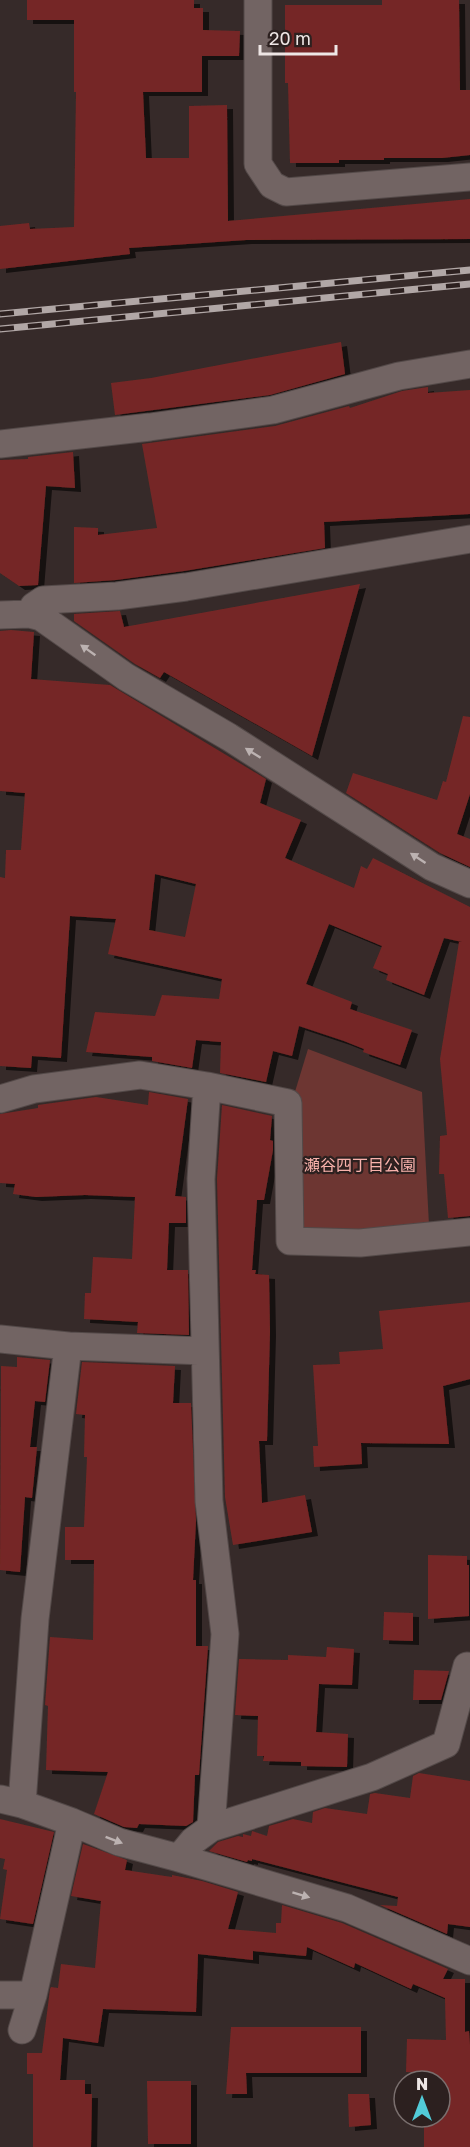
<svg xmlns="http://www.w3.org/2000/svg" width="470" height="2147" viewBox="0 0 470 2147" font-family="'Golos Text','Noto Sans JP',sans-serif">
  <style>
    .green { fill: #6d3632 }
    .building { fill: #752725; fill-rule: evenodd; filter: url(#shadow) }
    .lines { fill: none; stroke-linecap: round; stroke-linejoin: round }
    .minor-casing { stroke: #534948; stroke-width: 29 }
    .minor { stroke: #726463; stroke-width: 27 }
    .rail-casing { stroke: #b1a7a6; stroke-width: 7 }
    .rail { stroke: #2c201f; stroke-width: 4.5; stroke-dasharray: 14; stroke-linecap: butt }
    .oneway { fill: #bcb2b1 }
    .labels { text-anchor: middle; stroke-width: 4.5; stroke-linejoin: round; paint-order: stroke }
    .park-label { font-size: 16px; fill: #f9b2ac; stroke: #2c201f }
  </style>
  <defs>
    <filter id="shadow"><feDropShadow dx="6" dy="4" stdDeviation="0" flood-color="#0009"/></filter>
  </defs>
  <rect width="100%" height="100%" fill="#362a29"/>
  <path class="green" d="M308,1049L422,1092L429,1225L369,1233H295L294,1095Z"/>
  <path class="building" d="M27,0H194V8H203V30L240,31L239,56H202V92H143L146,158H189V106L227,105L228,221L470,199V239L246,240L129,248L130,254L0,269V226L29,223L30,229L74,227L76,92H74V20H27Z
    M382,0H459L460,90H470V155L442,158H384V160H339V163H290L288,83H285V5H382Z
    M341,342L345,374L270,395L115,415L111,383L151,378Z
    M428,387V393L470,390V514L324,522L325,548L184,571L116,580L74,583V527L98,528V535L157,528L142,444L275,426L349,406L350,408L402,391Z
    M73,452L75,488L46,486L38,585L19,586L0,573V460L28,459V457Z
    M360,584L312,756L164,672L160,678L135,664L74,621V614L120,611L124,627Z
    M11,630L34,632L31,679L110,685L266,779L260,803L301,820L285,858L354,888L361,866L367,869L373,858L470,907V1216L448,1218L444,1174H439L440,1136L447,1135L440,1059L459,942H462L444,938L424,995L386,980L388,974L373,968L382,946L329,924L306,984L352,1002L350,1009L412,1030L400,1065L363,1052L364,1049L344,1041L299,1026L292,1056L273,1051L266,1082L220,1073L221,1042L196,1040L192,1068L152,1061V1057L86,1052L95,1012L155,1016L162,995L219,999L222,979L108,954L116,919L70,916L61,1058L32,1056L31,1068L0,1066V877L5,878L6,850H21L25,793L0,791V631ZM155,874L196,884L185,937L149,930Z
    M463,716L470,717V794L457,834L470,839V867L440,853L346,793L353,773L437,800L443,781L446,782Z
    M149,1092L188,1099L175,1196L186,1197V1223H169L167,1270H188L189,1335L137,1333L138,1322L84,1319L85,1293H91L93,1257L132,1259L135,1197L85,1195L36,1197L13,1194L15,1184L0,1183V1114L38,1108V1105L96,1097L148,1105Z
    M222,1105L272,1116L270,1140L273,1141V1150L264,1200H257L252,1270H256L255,1274L269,1275L270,1332L267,1441H259L262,1503L305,1495L312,1532L233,1545L225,1497L217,1179Z
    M470,1302V1379L443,1386L449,1444L361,1443L362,1464L314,1467L313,1446H318L313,1365L340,1364L339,1352L383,1349L379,1311Z
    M17,1357L50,1360L45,1402L35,1401L30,1447H37L32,1498L25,1497L20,1572L0,1570L1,1366L17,1367Z
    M82,1362L175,1366L173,1403H191L196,1521L193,1580H196V1646H208L199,1775H195L193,1822L186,1826L139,1824L137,1828L124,1827L94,1814L108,1772L46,1770L48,1706L45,1705L50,1637L93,1640L94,1560H65V1527H84L87,1457H84L85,1415L76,1414Z
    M428,1555L467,1556V1565H469V1616L428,1619Z
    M384,1612L413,1613V1641L383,1640Z
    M327,1647L354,1649L352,1685L319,1684L316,1732L348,1734L347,1767L301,1766V1762L263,1761L264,1756H257L258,1716L235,1715L239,1659L288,1660V1655L326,1657Z
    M414,1670L449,1671L441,1700H413Z
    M419,1773L470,1781V1927L448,1924L447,1934L380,1905L397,1906L398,1897L252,1859V1861L248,1860L247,1862L209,1851L218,1842L238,1836L243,1837V1834L251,1836L252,1831L267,1836L269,1826L293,1819L312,1823L313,1812L325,1808L367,1814L370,1794L375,1793L410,1798L413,1776Z
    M0,1819L54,1832L33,1924L0,1919L7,1870L3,1869L5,1859L0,1858Z
    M83,1844L127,1860L125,1870L172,1877V1875L202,1881L238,1892L228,1929L276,1933V1923H281L282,1905L342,1923L448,1969L443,1979H465V2032L469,2031L470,2045V2147H424V2117H440V2081H424L425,2073L406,2072L407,2039L446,2040L445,1998L413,1984L411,1989L355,1963L354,1968L307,1947L306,1956L253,1951V1960L198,1954L196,2012L103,2009L98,2043L63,2038L60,2080H85V2094H92L91,2147H33V2074H27V2053H42L50,1989L51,1987L58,1988L61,1964L95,1968L101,1901L71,1896Z
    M231,2027H361V2073H246L247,2094H226Z
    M147,2081H191V2144H148Z
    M348,2094H369L371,2125L349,2127Z"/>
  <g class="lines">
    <g class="minor-casing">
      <path id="minor" d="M258,0V164L272,185L286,192L470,177
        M0,444L150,427L273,410L399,376L470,364
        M29,614L34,606L43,600L117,596L186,587L470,539
        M0,615L29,614L41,617L126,677L229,737L432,867L470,884
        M207,1086L201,1179L209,1501L225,1634L211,1828
        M0,1099L34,1089L140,1075L207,1086L288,1103L290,1241L360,1243L470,1232
        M0,1339L68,1346L205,1351
        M0,1799L22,1804L72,1822L119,1842L179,1858L347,1908L470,1961
        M22,1804L35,1619L68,1346
        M179,1858L193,1841L211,1828L372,1777L446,1744L467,1666L470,1667
        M0,1995H33
        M22,2030L33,1995L72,1822"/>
    </g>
    <use href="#minor" class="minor"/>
    <g class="rail-casing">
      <path id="rail" d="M0,314L470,270
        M0,329L470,284"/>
    </g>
    <use href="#rail" class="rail"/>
  </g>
  <defs><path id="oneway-solid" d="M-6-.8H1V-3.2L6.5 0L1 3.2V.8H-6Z" transform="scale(1.5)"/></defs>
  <g class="oneway">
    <use href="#oneway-solid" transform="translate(88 650) rotate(-145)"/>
    <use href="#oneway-solid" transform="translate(253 753) rotate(-148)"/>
    <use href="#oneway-solid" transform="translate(418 858) rotate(-147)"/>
    <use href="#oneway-solid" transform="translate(114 1840) rotate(21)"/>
    <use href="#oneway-solid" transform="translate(301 1895) rotate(17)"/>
  </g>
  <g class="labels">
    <g class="park-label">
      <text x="360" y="1171">瀬谷四丁目公園</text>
    </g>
  </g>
  <g transform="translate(422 2099)"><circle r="28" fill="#2c201f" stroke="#7a6f6e" stroke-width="1.5"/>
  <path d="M0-4.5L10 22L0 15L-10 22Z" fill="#52cbd8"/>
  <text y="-9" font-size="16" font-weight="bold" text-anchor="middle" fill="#eee6e5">N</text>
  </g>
  <path d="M260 45v9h76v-9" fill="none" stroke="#eee6e5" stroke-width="3"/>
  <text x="269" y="45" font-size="18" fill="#eee6e5" stroke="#2c201f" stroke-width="4.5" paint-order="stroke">20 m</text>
</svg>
